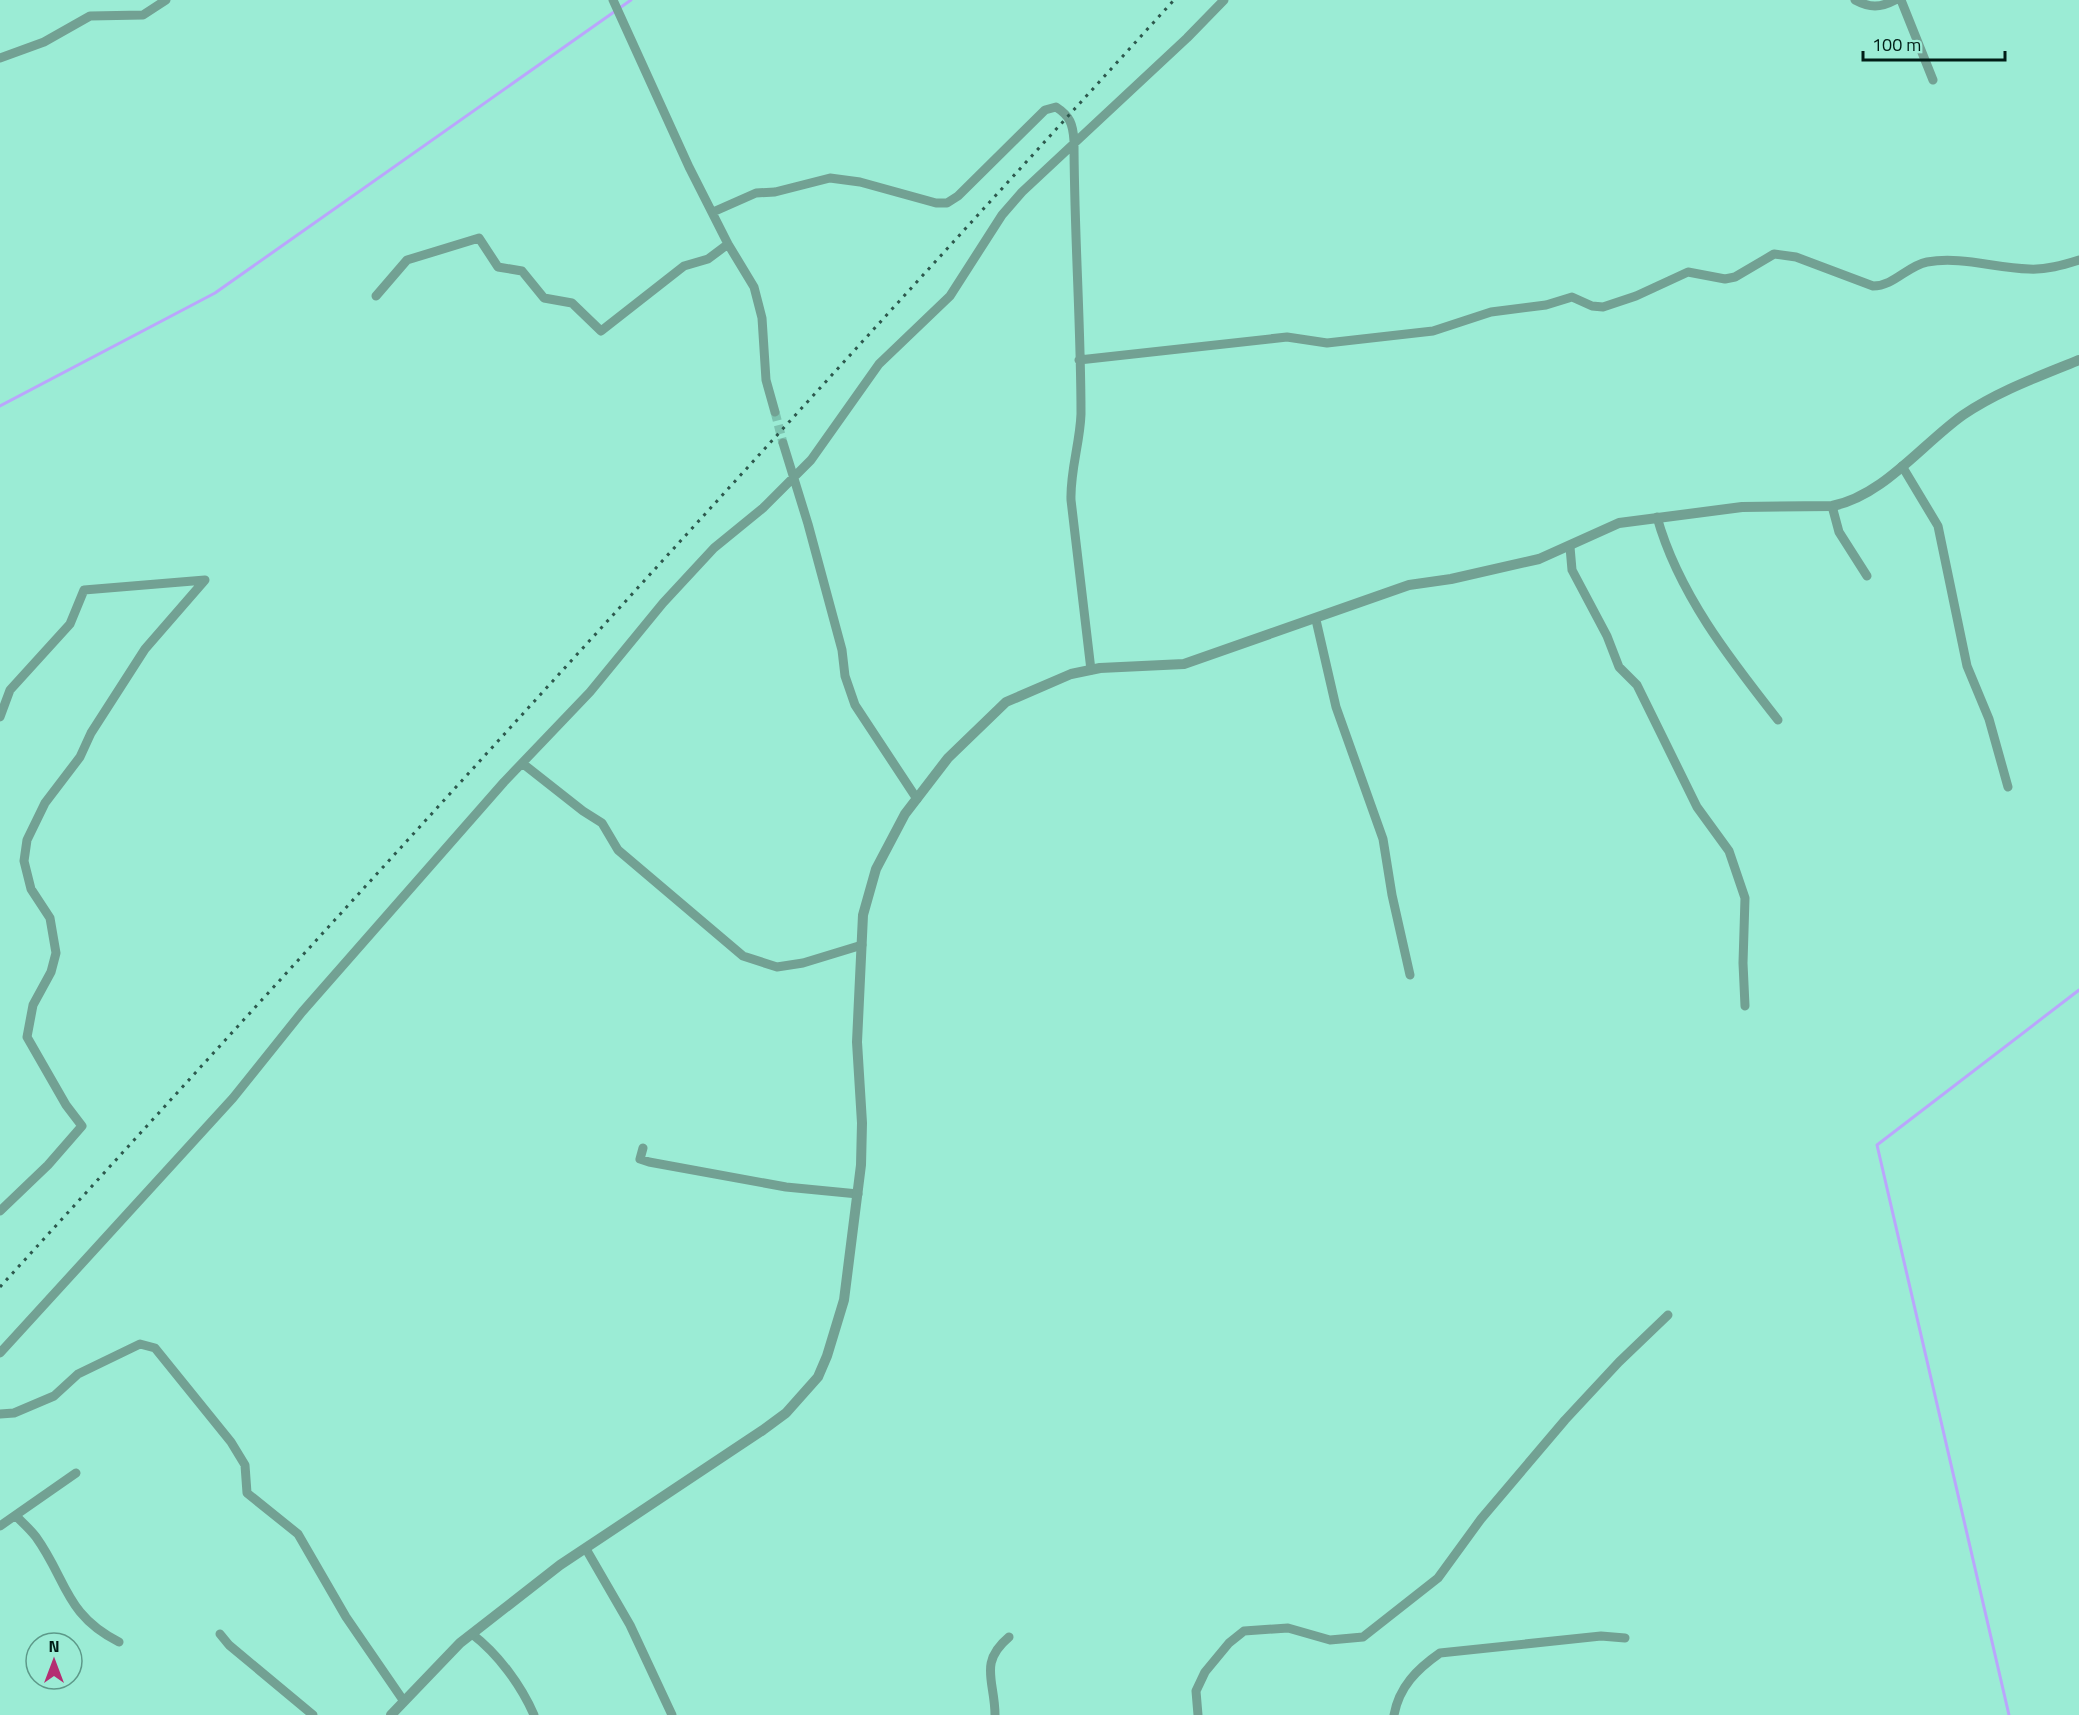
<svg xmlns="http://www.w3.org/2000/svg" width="2079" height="1715" viewBox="0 0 2079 1715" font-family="'Titillium Web',sans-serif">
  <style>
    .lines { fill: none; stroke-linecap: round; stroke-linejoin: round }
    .stream { stroke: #baa6fc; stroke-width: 3 }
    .minor-tunnel { stroke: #7cc3af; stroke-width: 9; stroke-dasharray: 9 4.5; stroke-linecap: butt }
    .minor { stroke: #72a193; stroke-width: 9 }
    .tertiary { stroke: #72a193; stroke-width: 10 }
    .rail { stroke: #2d584d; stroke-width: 3; stroke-dasharray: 3 6; stroke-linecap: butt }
  </style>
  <rect width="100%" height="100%" fill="#9becd5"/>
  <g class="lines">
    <path class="stream" d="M0,406L215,293L631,0
      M2009,1715L1877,1145L2079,990"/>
    <path class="minor-tunnel" d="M775,412L783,443"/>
    <path class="minor" d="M613,0L689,167L728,244L754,287L762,318L766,380L775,412
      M1855,0C1870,8 1880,8 1895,0
      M1901,0L1933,80
      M0,58L44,42L90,16L143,15L166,0
      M713,212L756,193L775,192L830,178L860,182L936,203H947L958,196L1045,110L1056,107C1070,116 1073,124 1074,141C1074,232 1081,323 1081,414C1080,443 1070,471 1071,500L1091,670
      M376,296L407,260L479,238L498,267L522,271L544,298L572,303L601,331L684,266L708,259L728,244
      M1079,360L1287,337L1327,343L1433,331L1491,312L1546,305L1572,297L1592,306L1603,307L1636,296L1688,272L1725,279L1735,277L1774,254L1796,257L1873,286C1894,286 1907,266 1927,262C1961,256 1995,268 2029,269C2046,270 2063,265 2079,260
      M783,443L808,524L842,650L845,676L855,705L917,799
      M1902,466L1938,526L1967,666L1989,719L2008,787
      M1832,506L1839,532L1867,576
      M1657,517C1678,593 1730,659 1778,720
      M1570,547L1572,570L1607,636L1619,667L1637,685L1697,807L1729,851L1745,898L1743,963L1745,1006
      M1316,620L1336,707L1383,839L1392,895L1410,975
      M0,717L10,690L70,624L84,590L205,580L145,649L91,733L80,757L45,803L27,840L24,861L31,889L50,918L56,953L51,972L33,1005L27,1037L66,1105L82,1126L48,1165L0,1211
      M522,763L583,811L602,823L618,850L743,956L777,967L803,963L862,945
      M643,1148L640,1159L649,1162L786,1187L858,1194
      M0,1353L233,1098L302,1012L504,782L590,692L663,603L714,548L763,508L811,460L879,364L950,296L1002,215L1022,192L1187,38L1224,0
      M0,1414L14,1413L54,1396L78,1374L140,1344L155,1348L231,1442L245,1465L247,1493L298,1534L346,1617L403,1700
      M16,1516C23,1523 30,1529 36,1537C67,1580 65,1615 119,1642
      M0,1526L76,1473
      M586,1549L630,1625L672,1715
      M220,1634L229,1645L313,1715
      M472,1634C498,1654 521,1685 534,1715
      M995,1715C995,1681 978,1663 1009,1637
      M1198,1715L1196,1691L1205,1672L1229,1643L1244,1631L1288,1628L1330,1640L1363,1637L1438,1578L1481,1519L1565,1420L1619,1362L1668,1315
      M1394,1715C1399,1687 1417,1669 1440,1653L1601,1636L1625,1638"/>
    <path class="tertiary" d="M391,1715L460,1643L560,1565L763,1430L786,1413L818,1377L827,1356L844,1300L861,1165L862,1123L857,1042L863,915L876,869L905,814L948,758L1006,702L1071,674L1100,668L1184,664L1409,585L1451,579L1539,559L1619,523L1742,507L1832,506C1883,496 1921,445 1963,415C1998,391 2040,376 2079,360"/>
    <path class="rail" d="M0,1287L1174,0"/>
  </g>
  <g transform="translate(54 1661)"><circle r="28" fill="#9becd5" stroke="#5d9989" stroke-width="1.5"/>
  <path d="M0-4.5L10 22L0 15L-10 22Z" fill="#b42e72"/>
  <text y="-9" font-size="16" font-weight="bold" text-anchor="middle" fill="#001d16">N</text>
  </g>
  <path d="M1863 51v9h142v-9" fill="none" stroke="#001d16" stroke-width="3"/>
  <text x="1872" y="51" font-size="18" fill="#001d16" stroke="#9becd5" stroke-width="4.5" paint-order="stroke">100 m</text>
</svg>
